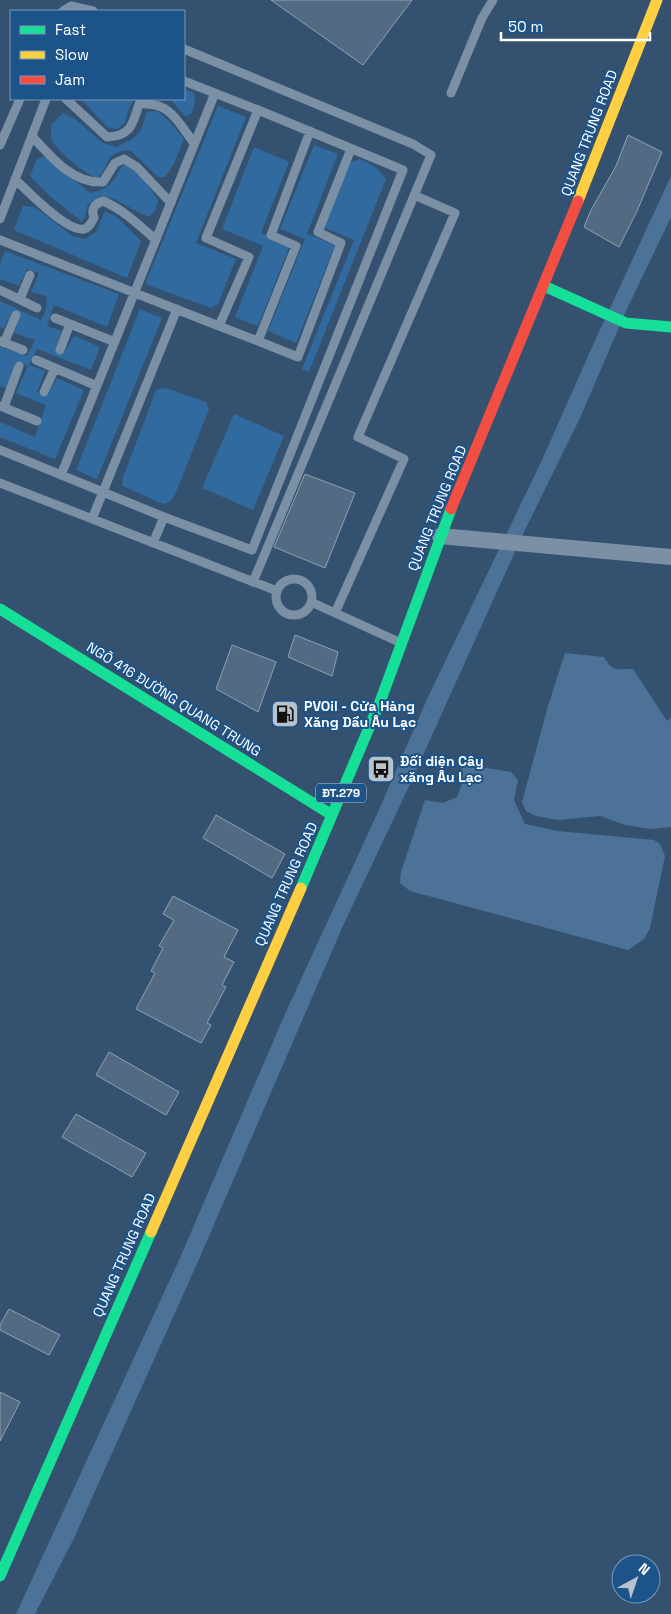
<svg xmlns="http://www.w3.org/2000/svg" width="671" height="1614" viewBox="0 0 671 1614" font-family="'Space Grotesk',sans-serif">
  <style>
    .green { fill: #306a9e }
    .water { fill: #4d7297 }
    .building { fill: #526a82; stroke: #8fa1b3 }
    .lines { fill: none; stroke-linecap: round; stroke-linejoin: round }
    .lane { stroke: #7b90a5; stroke-width: 9 }
    .street { stroke: #7b90a5; stroke-width: 16 }
    .fast { stroke: #16e098; stroke-width: 11 }
    .slow { stroke: #ffcf43; stroke-width: 11 }
    .jam { stroke: #f24e42; stroke-width: 11 }
    .labels { text-anchor: middle; stroke-width: 4; stroke-linejoin: round; paint-order: stroke }
    .shield { fill: #1c5388; stroke: #bbcbdb; stroke-width: 1 }
    .shield-label { font-size: 12px; font-weight: bold; fill: #fff }
    .street-label { font-size: 14px; fill: #fff; stroke: #1c5388 }
    .poi-label { font-size: 14px; font-weight: bold; fill: #fff; stroke: #1c5388; text-anchor: start }
  </style>
  <rect width="100%" height="100%" fill="#345270"/>
  <path class="green" d="M184,89L194,93L195,101L192,113L186,117L170,99H184Z
    M81,99H134L128,110L125,123L117,129L107,127Z
    M218,106L246,117L196,243L236,259L218,304L211,308L145,284Z
    M157,111L168,120L184,139L174,164L165,177H158L130,150C100,153 113,166 96,179C84,171 55,152 51,137C51,134 51,129 51,125L63,113L75,119L103,143L116,147L131,140L140,132L147,112Z
    M314,145L338,154L307,234L335,245L296,343L268,331L305,239L280,229Z
    M254,147L289,162L261,233L290,245L258,326L235,317L263,246L222,229Z
    M46,156L90,193C111,189 112,182 123,165C138,167 149,187 158,200L156,209L150,216H146L114,199L101,196L88,204L85,216L82,222L51,197L30,176L37,159Z
    M360,159C372,164 379,169 386,179L309,372L302,369L354,240L323,227L349,163Z
    M23,206L34,207L73,236L85,239L96,232L105,211L117,217L141,241L127,278L14,230Z
    M5,251L119,294L107,327L54,305L47,326L62,331L56,349L64,353L74,336L100,347L91,370L37,349L29,365L45,371L37,392L47,396L57,378L84,390L55,459L0,437V422L35,437L46,405L16,393L28,366L15,362L7,389L0,386V347L27,356L35,340L14,333L21,315L13,311L4,328L0,327V301L41,320C46,312 48,306 46,296L31,292L39,273L27,269L19,286L0,279V264Z
    M140,309L162,318L97,479L76,470Z
    M163,388L169,389L206,402L209,409L175,495L169,502L163,504L123,486L122,480L156,390Z
    M234,414L284,436L253,510L202,488Z"/>
  <path class="water" d="M671,176V217L626,311L580,418L523,534L410,784L342,928L200,1257L74,1538L35,1614H16L179,1260L285,1014L377,814L428,697L542,460L593,345Z
    M565,653L604,657C614,674 616,668 633,669L667,721L671,718V827L651,829L625,825L600,816L558,820L536,816L526,811L522,802L548,706Z
    M462,764L511,772L518,780L514,800L525,824L557,831L654,840L660,844L665,856L650,928L644,939L628,950L410,891L400,883L401,872L425,800L443,803L457,797L462,784Z"/>
  <path class="building" d="M271,0H412L363,65Z
    M628,135L662,152L637,211L619,247L584,227L590,212L616,166Z
    M305,474L355,493L325,568L274,547Z
    M295,635L338,652L332,676L288,657Z
    M232,645L276,662L258,712L216,689Z
    M216,815L285,854L272,878L203,838Z
    M173,896L238,930L224,957L234,962L222,985L226,987L207,1023L211,1025L201,1043L136,1009L155,973L151,971L163,948L159,946L174,920L163,914Z
    M109,1052L179,1092L166,1115L96,1075Z
    M76,1114L146,1153L132,1177L62,1137Z
    M9,1309L60,1335L49,1355L0,1330V1325Z
    M0,1392L20,1402L0,1441Z"/>
  <g class="lines">
    <path class="lane" d="M63,11L71,6L93,11
      M184,49L413,144L431,155L253,582
      M451,93L482,18L493,0
      M66,99L107,137C131,136 133,124 139,104C171,102 177,121 194,143
      M32,136C51,157 73,184 103,182L115,163L124,159L137,167L171,203
      M0,145L20,99
      M15,179C27,191 67,232 84,229C89,228 91,223 94,218C91,209 94,204 103,201C124,210 139,225 156,240
      M0,219L46,99
      M0,240L219,326L249,257L206,238L258,110
      M0,290L37,308
      M20,299L30,275
      M55,318L115,342
      M219,326L258,341L296,246L271,235L310,131
      M0,341L23,350
      M258,341L298,357L341,243L318,232L351,149
      M4,343L16,315
      M60,350L70,324
      M36,360L97,386
      M44,392L55,368
      M0,406L37,421
      M4,407L19,366
      M0,450L164,517L252,550L403,170L258,110L184,81
      M61,475L215,93
      M0,483L277,591
      M92,519L177,309
      M153,543L164,517
      M276 597a18 18 0 1 1 36 0a18 18 0 1 1-36 0Z
      M311,602L399,642
      M335,613L404,459L358,437L455,213L414,195"/>
    <path class="street" d="M440,536L671,557"/>
    <path class="fast" d="M544,286L626,323L671,327
      M0,609L332,815
      M301,888L380,702L451,509
      M0,1576L151,1232"/>
    <path class="slow" d="M578,201L657,0
      M151,1232L301,888"/>
    <path class="jam" d="M451,509L578,201"/>
  </g>
  <defs>
    <g id="fuel-square" transform="scale(1.4375)"><rect x="-9" y="-9" width="18" height="18" rx="4" fill="#b8c2cd" stroke="#1c5388"/><path d="M-5.5-6h7V0h2V4h1.3V-2.5L3-4.5l.8-.8L6-3V5H2.5V1h-1V6h-7ZM-4.2-4.7v3.2H.2V-4.7Z" fill="#111"/></g>
    <g id="bus-square" transform="scale(1.4375)"><rect x="-9" y="-9" width="18" height="18" rx="4" fill="#b8c2cd" stroke="#1c5388"/><path d="M-5-6H5V4H4V6H2V4H-2V6H-4V4H-5ZM-3.5-4V0h7V-4ZM-3.5 1.2v1.5H-2V1.2ZM2 1.2v1.5H3.5V1.2Z" fill="#111"/></g>
  </defs>
  <g fill-rule="evenodd">
    <use href="#fuel-square" x="285" y="714"/>
    <use href="#bus-square" x="381" y="769"/>
  </g>
  <g class="labels">
    <rect class="shield" x="316" y="783.5" width="50" height="19" rx="4"/>
    <g class="shield-label">
      <text x="341" y="797">ĐT.279</text>
    </g>
    <g class="street-label">
      <text transform="translate(589 133) rotate(-69)" y="5">QUANG TRUNG ROAD</text>
      <text transform="translate(437 508) rotate(-68)" y="5">QUANG TRUNG ROAD</text>
      <text transform="translate(174 699) rotate(32)" y="5">NGÕ 416 ĐƯỜNG QUANG TRUNG</text>
      <text transform="translate(286 884) rotate(-66)" y="5">QUANG TRUNG ROAD</text>
      <text transform="translate(124 1255) rotate(-66)" y="5">QUANG TRUNG ROAD</text>
    </g>
    <g class="poi-label">
      <text x="304" y="711">PVOil - Cửa Hàng<tspan x="304" dy="16">Xăng Dầu Âu Lạc</tspan></text>
      <text x="400" y="766">Đối diện Cây<tspan x="400" dy="16">xăng Âu Lạc</tspan></text>
    </g>
  </g>
  <rect x="10" y="10" width="175" height="90" fill="#1c5388" stroke="#7798b8"/>
  <rect x="20" y="26" width="25" height="8" fill="#16e098" stroke="#7798b8"/>
  <text x="55" y="35" font-size="15" fill="#ffffff">Fast</text>
  <rect x="20" y="51" width="25" height="8" fill="#ffcf43" stroke="#7798b8"/>
  <text x="55" y="60" font-size="15" fill="#ffffff">Slow</text>
  <rect x="20" y="76" width="25" height="8" fill="#f24e42" stroke="#7798b8"/>
  <text x="55" y="85" font-size="15" fill="#ffffff">Jam</text>
  <g transform="translate(636 1579) rotate(40)"><circle r="24" fill="#1c5388" stroke="#7798b8"/>
  <path d="M0-4L9 19L0 12L-9 19Z" fill="#b8c2cd"/>
  <text y="-8" font-size="14" font-weight="bold" text-anchor="middle" fill="#ffffff">N</text>
  </g>
  <path d="M501 32v8h149v-8" fill="none" stroke="#ffffff" stroke-width="2.5"/>
  <text x="508" y="32" font-size="15" fill="#ffffff" stroke="#1c5388" stroke-width="4" paint-order="stroke">50 m</text>
</svg>
